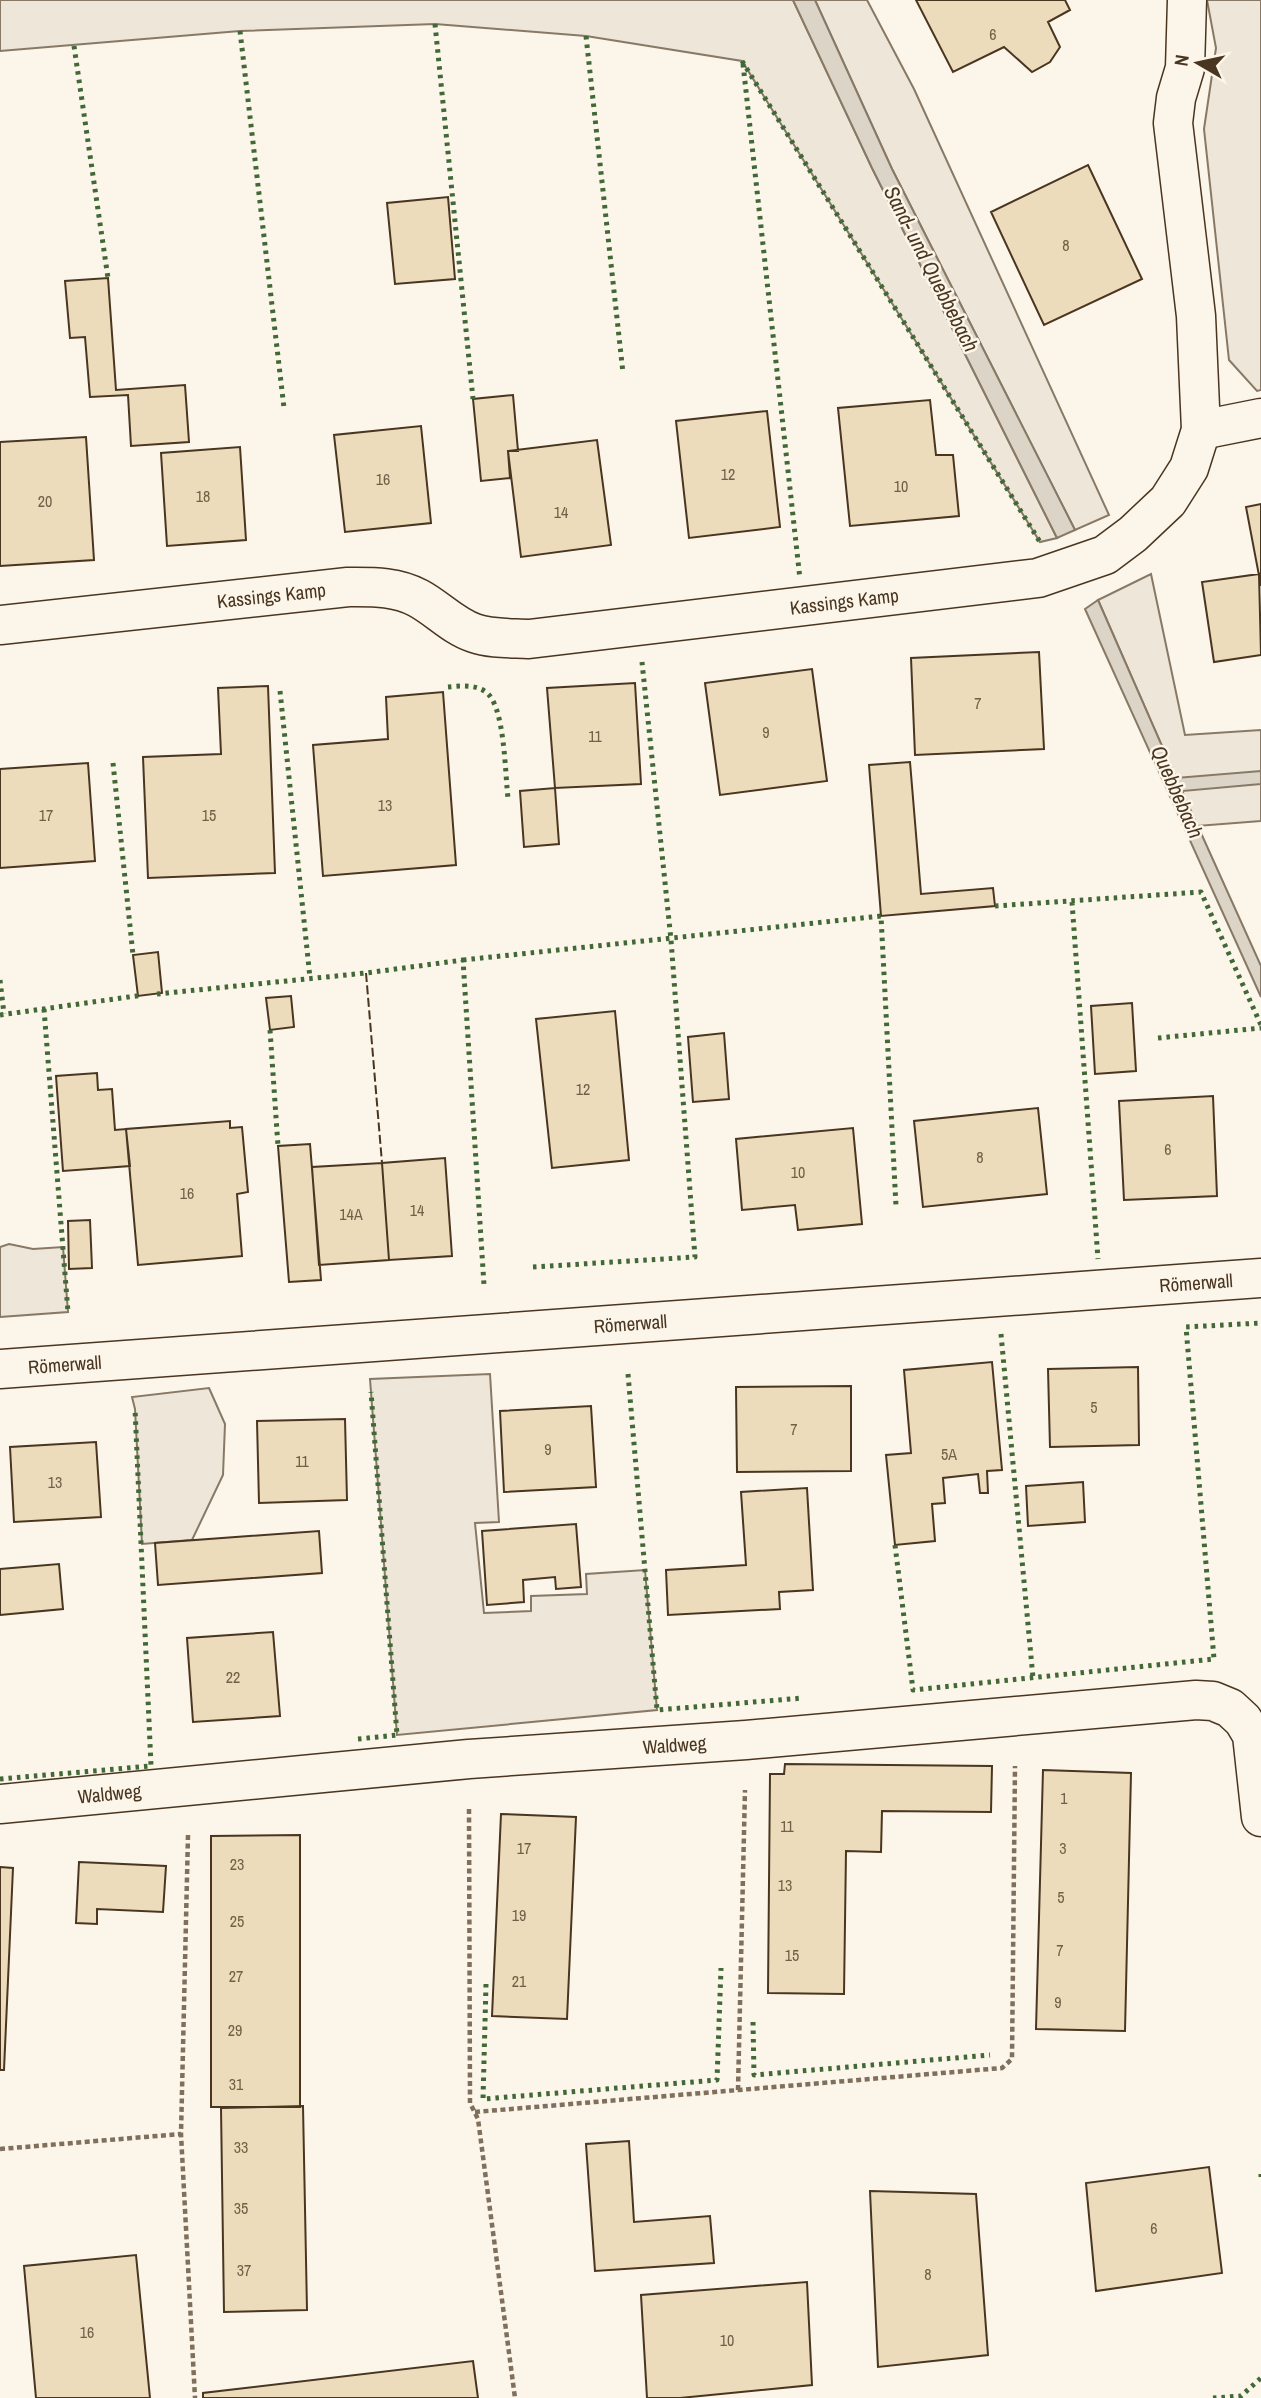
<svg xmlns="http://www.w3.org/2000/svg" width="1261" height="2398" viewBox="0 0 1261 2398" font-family="'Archivo Narrow',sans-serif">
  <style>
    .green { fill: #ede6d9; stroke: #887966; stroke-width: 2 }
    .water { fill: #dcd4c6; stroke: #887966; stroke-width: 2 }
    .building { fill: #ecdcbc; stroke: #4a3520; stroke-width: 2 }
    .lines { fill: none; stroke-linecap: round; stroke-linejoin: round }
    .minor-casing { stroke: #4a3520; stroke-width: 41 }
    .path { stroke: #7f6f5c; stroke-width: 4.5; stroke-dasharray: 5 3.5; stroke-linecap: butt }
    .minor { stroke: #fbf6e9; stroke-width: 38 }
    .hedge { stroke: #436837; stroke-width: 5; stroke-dasharray: 3.5 5; stroke-linecap: butt }
    .fence { stroke: #4a3520; stroke-width: 2; stroke-dasharray: 9 3.5; stroke-linecap: butt }
    .labels { text-anchor: middle; stroke-width: 5; stroke-linejoin: round; paint-order: stroke }
    .number-label { font-size: 16px; fill: #725f47 }
    .street-label { font-size: 19px; fill: #4a3520; stroke: #fbf6e9 }
    .water-label { font-size: 21px; font-style: italic; fill: #4a3520; stroke: #fbf6e9 }
  </style>
  <rect width="100%" height="100%" fill="#fbf6e9"/>
  <path class="green" d="M0,0H793L872,168L1057,538L1040,542L742,61L586,36L435,24L240,31L0,51Z
    M815,0H867L914,89L1109,515L1075,530L892,169Z
    M1207,0H1261V390L1257,391L1229,360L1204,129L1216,48Z
    M1151,574L1185,735L1261,730V821L1197,826L1098,600Z
    M9,1244L33,1249L63,1247L68,1312L0,1317V1247Z
    M490,1374L499,1522L475,1523L484,1613L531,1611V1596L587,1594L586,1574L645,1570L657,1710L397,1735L370,1379Z
    M209,1388L225,1424L223,1475L192,1540L142,1544L135,1409L132,1397Z"/>
  <path class="water" d="M793,0H815L892,169L1075,530L1057,538L872,168Z
    M1098,600L1176,778L1261,771V784L1182,791L1261,966V997L1085,609Z"/>
  <path class="building" d="M916,0H1065L1070,10L1048,22L1060,47L1050,62L1032,72L1004,47L953,72Z
    M1088,165L1142,279L1044,325L991,212Z
    M448,197L455,279L395,284L387,203Z
    M108,278L116,390L185,385L189,442L131,446L128,395L90,397L85,337L70,338L65,281Z
    M513,395L518,451H508L510,478L481,481L473,399Z
    M930,400L936,455H953L959,516L850,526L838,408Z
    M767,411L780,527L689,538L676,421Z
    M421,426L431,523L345,532L334,435Z
    M86,437L94,560L0,566V442Z
    M597,440L611,545L521,557L508,451Z
    M240,447L246,540L167,546L161,453Z
    M1261,504V586L1246,507Z
    M1259,574L1261,655L1214,662L1202,582Z
    M1039,652L1044,749L915,755L911,658Z
    M812,669L827,781L720,795L705,683Z
    M635,683L641,784L555,788L547,688Z
    M268,686L275,873L148,878L143,757L221,754L218,688Z
    M443,692L456,865L323,876L313,745L388,739L386,697Z
    M910,762L921,894L993,888L995,906L881,916L869,765Z
    M88,763L95,861L0,868V769Z
    M555,788L559,844L524,847L520,791Z
    M158,952L162,993L138,996L133,955Z
    M291,996L294,1027L270,1030L266,998Z
    M1132,1003L1136,1071L1095,1074L1091,1006Z
    M615,1011L629,1160L552,1168L536,1019Z
    M724,1033L729,1099L693,1102L688,1037Z
    M97,1073L98,1090L112,1089L115,1130L126,1129L130,1166L63,1171L56,1076Z
    M1213,1096L1217,1196L1124,1200L1119,1101Z
    M1038,1108L1047,1194L923,1207L914,1121Z
    M230,1121V1128L242,1127L248,1192L237,1194L242,1256L138,1265L126,1129Z
    M853,1128L862,1224L798,1230L795,1205L742,1210L736,1139Z
    M310,1144L321,1280L289,1282L278,1146Z
    M445,1158L452,1256L389,1260L382,1163Z
    M382,1163L389,1260L319,1265L312,1167Z
    M90,1220L92,1268L69,1269L68,1221Z
    M992,1362L1002,1470L987,1471L988,1493H980L978,1474L943,1478L945,1503L932,1504L935,1541L895,1545L886,1455L911,1453L904,1370Z
    M1138,1367L1139,1445L1050,1447L1048,1369Z
    M851,1386V1471L737,1472L736,1387Z
    M591,1406L596,1487L504,1492L500,1411Z
    M345,1419L347,1500L259,1503L257,1421Z
    M96,1442L101,1517L14,1522L10,1447Z
    M1083,1482L1085,1522L1028,1526L1026,1486Z
    M807,1488L813,1590L779,1592L780,1609L668,1615L666,1570L746,1565L741,1492Z
    M576,1524L581,1587L556,1589L555,1577L523,1580L524,1602L487,1605L482,1531Z
    M319,1531L322,1573L158,1585L155,1543Z
    M59,1564L63,1609L0,1615V1569Z
    M273,1632L280,1716L193,1722L187,1638Z
    M785,1764L992,1766L991,1812L882,1811L881,1852L846,1851L844,1994L768,1993L770,1774H784Z
    M1043,1770L1131,1773L1125,2031L1036,2029Z
    M501,1814L576,1817L567,2019L492,2016Z
    M300,1835V2107H211V1836Z
    M79,1862L166,1866L163,1912L97,1909V1924L76,1923Z
    M0,1867L13,1868L4,2070H0Z
    M303,2106L307,2310L224,2312L221,2108Z
    M629,2141L634,2222L710,2216L714,2263L595,2271L586,2144Z
    M1209,2167L1222,2273L1096,2291L1086,2183Z
    M870,2191L976,2194L988,2355L878,2367Z
    M136,2255L150,2398H36L24,2266Z
    M807,2282L812,2385L680,2398H647L641,2295Z
    M473,2361L478,2398H203V2393Z"/>
  <g class="lines">
    <g class="minor-casing">
      <g id="minor">
        <path d="M1201,430L1261,418"/>
        <path id="s1" d="M0,625L348,587C372,587 396,586 418,598C437,608 453,626 474,633C491,639 511,638 529,639L1038,578L1105,555L1133,534L1168,501L1189,468L1201,430L1196,316L1173,123L1176,98L1185,68L1187,0"/>
        <path id="s2" d="M0,1369L1261,1278"/>
        <path id="s3" d="M0,1804L469,1759L746,1740L1196,1700L1213,1701L1230,1708L1243,1720L1252,1735L1261,1817"/>
      </g>
    </g>
    <path class="path" d="M469,1809L470,2103L478,2119L515,2398
      M188,1835L181,2134L195,2398
      M738,2090L745,1790
      M475,2112L1002,2068L1012,2059L1015,1766
      M0,2149L181,2134"/>
    <use href="#minor" class="minor"/>
    <path class="hedge" d="M435,24L473,399
      M240,31L284,408
      M586,36L623,373
      M74,46L108,278
      M742,61L1040,542
      M743,64L800,579
      M448,687C460,686 475,684 486,692C505,706 505,774 508,798
      M280,691L310,978
      M113,763L133,955
      M1072,902L1098,1259
      M995,906L1201,892L1261,1025
      M463,960L881,916L896,1206
      M0,980L4,1014
      M157,994L366,973L463,960L484,1285
      M44,1009L68,1312
      M0,1015L143,995
      M270,1030L278,1146
      M1158,1038L1261,1028
      M533,1267L695,1257L671,940L642,662
      M1001,1334L1033,1678
      M628,1374L657,1710L803,1698
      M895,1545L913,1690L1214,1659L1186,1327L1261,1323
      M358,1739L397,1735L371,1392
      M0,1779L151,1766L135,1409
      M486,1984L483,2099L717,2080L721,1968
      M753,2022L754,2075L990,2055
      M1261,2174V2177
      M1213,2398L1241,2396L1261,2378"/>
    <path class="fence" d="M366,973L382,1163"/>
  </g>
  <g class="labels">
    <g class="number-label">
      <text x="993" y="40">6</text>
      <text x="1066" y="251">8</text>
      <text x="728" y="480">12</text>
      <text x="383" y="485">16</text>
      <text x="901" y="492">10</text>
      <text x="203" y="502">18</text>
      <text x="45" y="507">20</text>
      <text x="561" y="518">14</text>
      <text x="978" y="709">7</text>
      <text x="766" y="738">9</text>
      <text x="595" y="742">11</text>
      <text x="385" y="811">13</text>
      <text x="46" y="821">17</text>
      <text x="209" y="821">15</text>
      <text x="583" y="1095">12</text>
      <text x="1168" y="1155">6</text>
      <text x="980" y="1163">8</text>
      <text x="798" y="1178">10</text>
      <text x="187" y="1199">16</text>
      <text x="417" y="1216">14</text>
      <text x="351" y="1220">14A</text>
      <text x="1094" y="1413">5</text>
      <text x="794" y="1435">7</text>
      <text x="548" y="1455">9</text>
      <text x="949" y="1460">5A</text>
      <text x="302" y="1467">11</text>
      <text x="55" y="1488">13</text>
      <text x="233" y="1683">22</text>
      <text x="1064" y="1804">1</text>
      <text x="787" y="1832">11</text>
      <text x="524" y="1854">17</text>
      <text x="1063" y="1854">3</text>
      <text x="237" y="1870">23</text>
      <text x="785" y="1891">13</text>
      <text x="1061" y="1903">5</text>
      <text x="519" y="1921">19</text>
      <text x="237" y="1927">25</text>
      <text x="1060" y="1956">7</text>
      <text x="792" y="1961">15</text>
      <text x="236" y="1982">27</text>
      <text x="519" y="1987">21</text>
      <text x="1058" y="2008">9</text>
      <text x="235" y="2036">29</text>
      <text x="236" y="2090">31</text>
      <text x="241" y="2153">33</text>
      <text x="241" y="2214">35</text>
      <text x="1154" y="2234">6</text>
      <text x="244" y="2276">37</text>
      <text x="928" y="2280">8</text>
      <text x="87" y="2338">16</text>
      <text x="727" y="2346">10</text>
    </g>
    <g class="street-label">
      <text dy="7" stroke="none"><textPath href="#s1" startOffset="273">Kassings Kamp</textPath></text>
      <text dy="7" stroke="none"><textPath href="#s1" startOffset="861">Kassings Kamp</textPath></text>
      <text dy="7" stroke="none"><textPath href="#s2" startOffset="1199">Römerwall</textPath></text>
      <text dy="7" stroke="none"><textPath href="#s2" startOffset="632">Römerwall</textPath></text>
      <text dy="7" stroke="none"><textPath href="#s2" startOffset="65">Römerwall</textPath></text>
      <text dy="7" stroke="none"><textPath href="#s3" startOffset="677">Waldweg</textPath></text>
      <text dy="7" stroke="none"><textPath href="#s3" startOffset="110">Waldweg</textPath></text>
    </g>
    <g class="water-label">
      <text transform="translate(931 269) rotate(63)" y="7">Sand- und Quebbebach</text>
      <text transform="translate(1177 792) rotate(66)" y="7">Quebbebach</text>
    </g>
  </g>
  <g transform="translate(1198 63) rotate(279)" stroke="#fbf6e9" stroke-width="5" paint-order="stroke">
  <path d="M0-5L12 26L0 18L-12 26Z" fill="#4a3520"/>
  <text y="-10" font-size="19" font-weight="bold" text-anchor="middle" fill="#4a3520">N</text>
  </g>
</svg>
